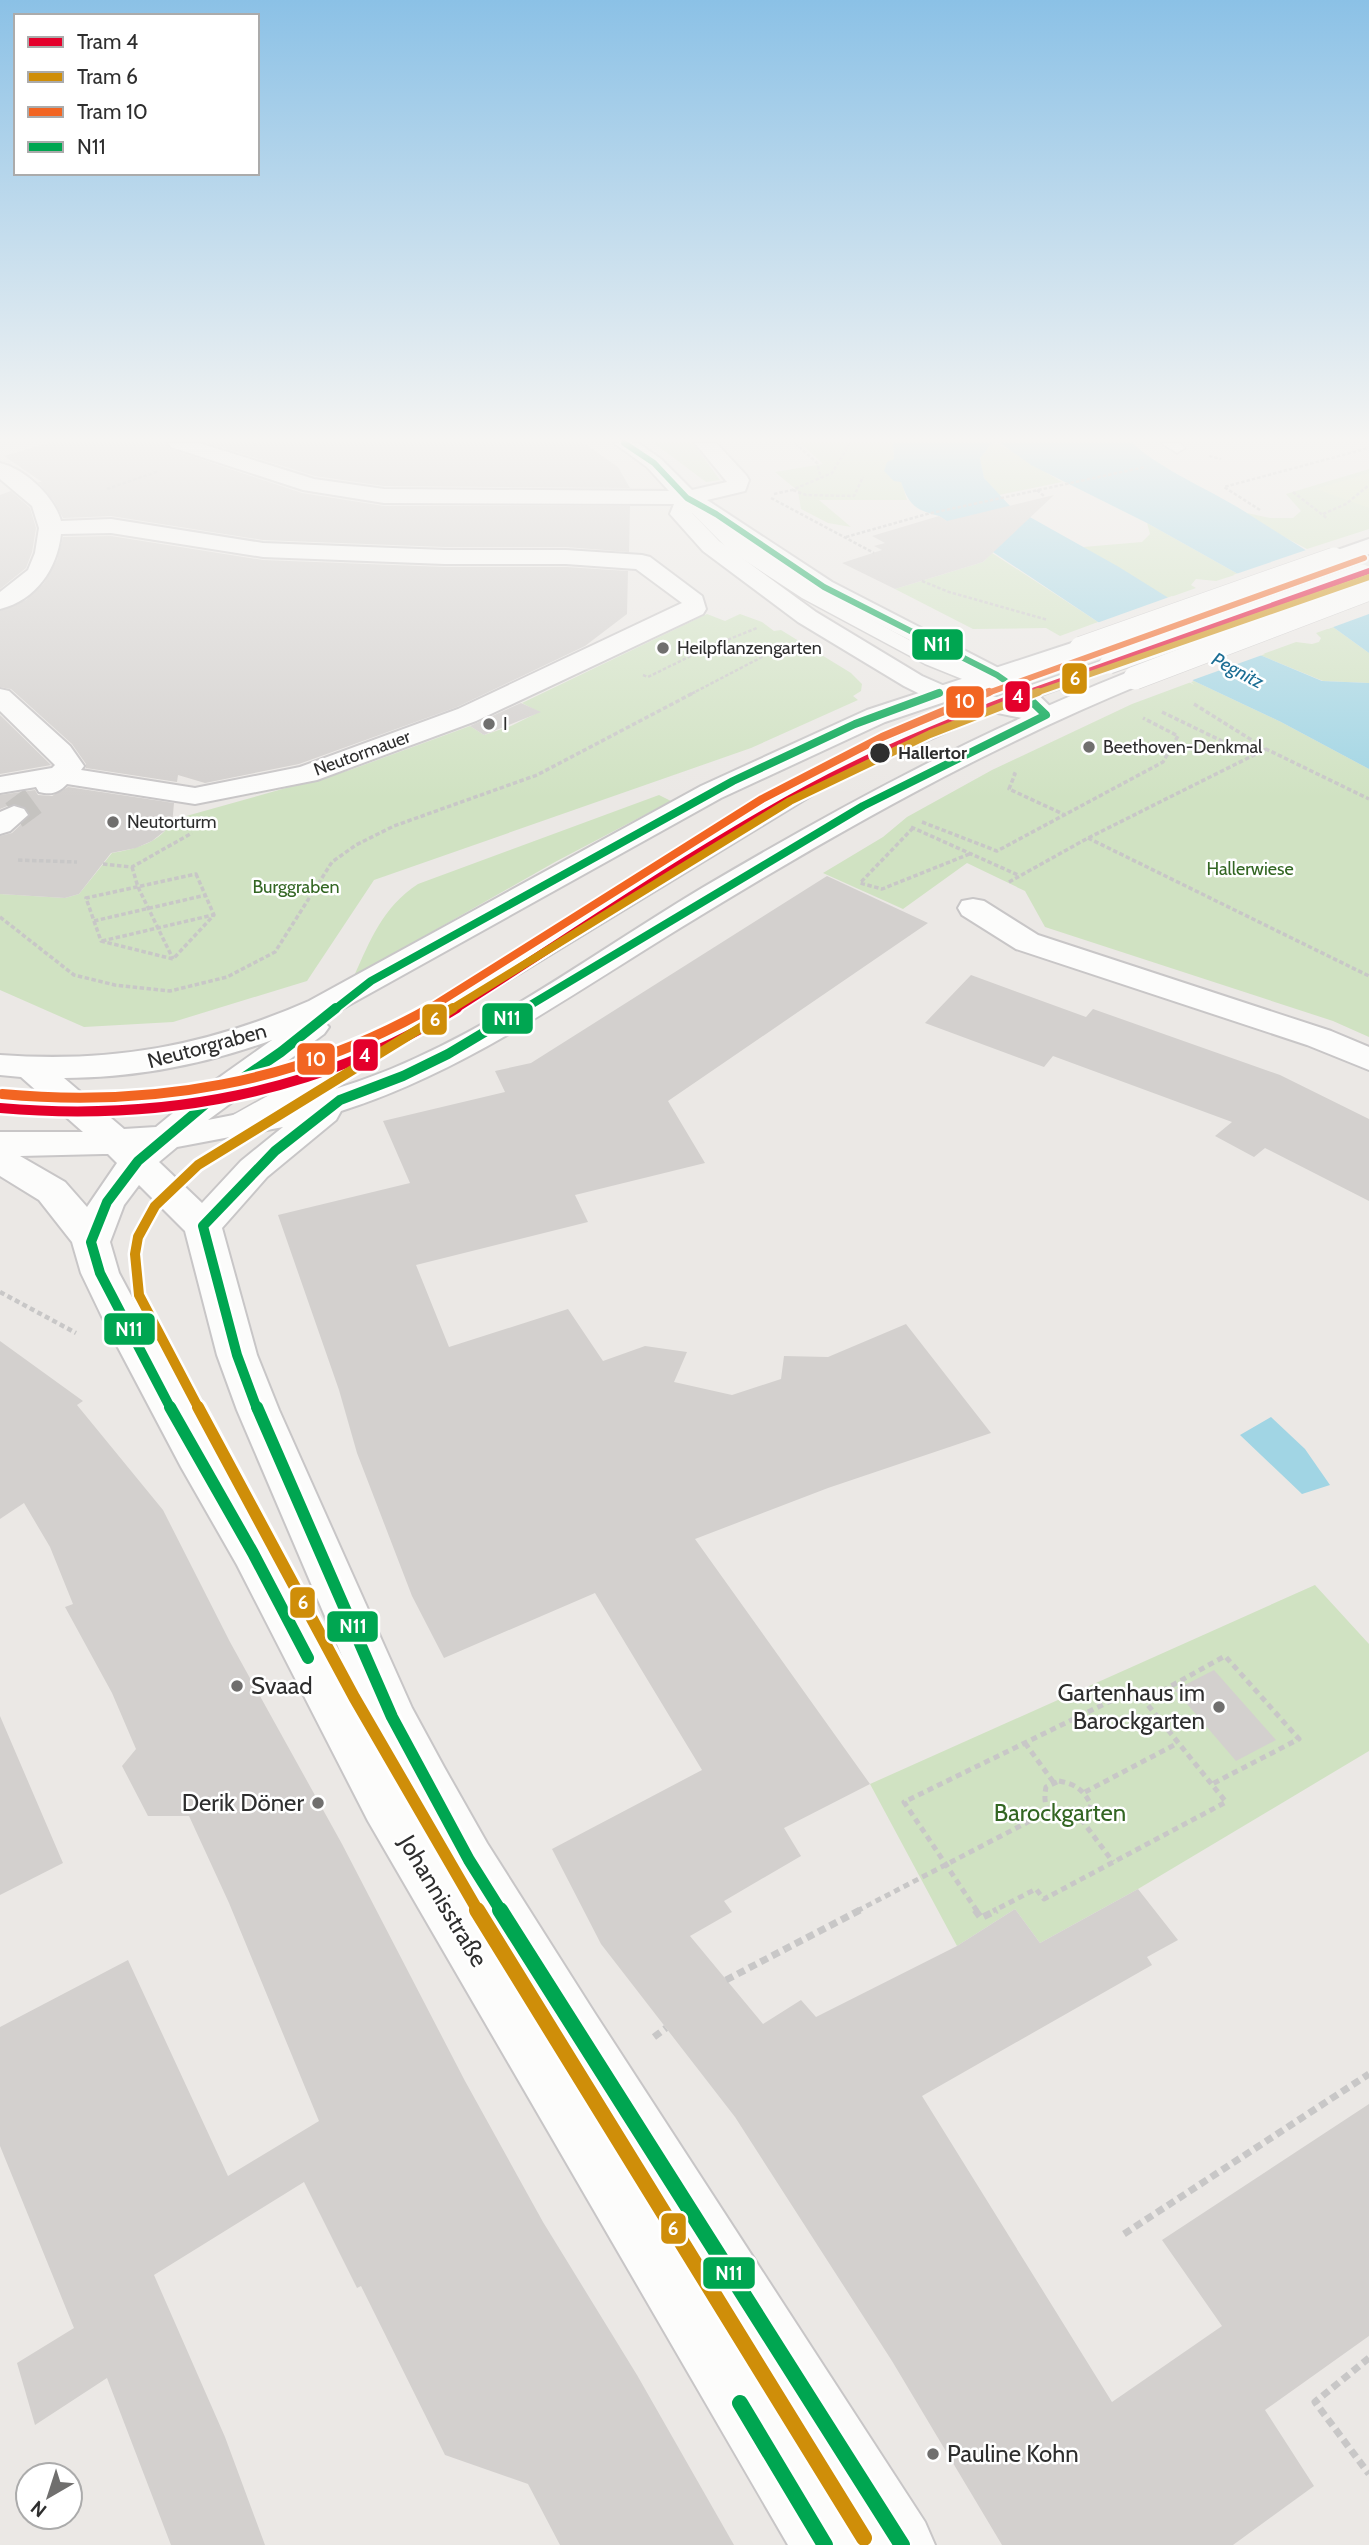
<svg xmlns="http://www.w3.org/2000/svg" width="1369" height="2545" viewBox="0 0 1369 2545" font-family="Cabin,sans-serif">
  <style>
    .green { fill: #d0e2c2 }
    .pitch { fill: #d9e6c0 }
    .water { fill: #a1d5e4 }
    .pier { fill: #ebe8e5 }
    .building { fill: #d3d0ce }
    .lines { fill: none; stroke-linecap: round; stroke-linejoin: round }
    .street-tunnel { stroke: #c5c3c0; stroke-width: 29; stroke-dasharray: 29 15; stroke-linecap: butt }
    .lane-casing { stroke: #c8c6c7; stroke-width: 3 }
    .street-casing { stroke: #c8c6c7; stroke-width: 4 }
    .secondary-casing { stroke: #c8c6c7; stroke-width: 4 }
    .path-far4 { stroke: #c8c7c7; stroke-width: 2.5; stroke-dasharray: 3.5 2; stroke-linecap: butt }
    .path-far3 { stroke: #c8c7c7; stroke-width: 3.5; stroke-dasharray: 4.5 2.5; stroke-linecap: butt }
    .path-far2 { stroke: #c8c7c7; stroke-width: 4.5; stroke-dasharray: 5 3.5; stroke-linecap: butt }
    .path-far1 { stroke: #c8c7c7; stroke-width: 5; stroke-dasharray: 6 4.5; stroke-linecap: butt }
    .path { stroke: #c8c7c7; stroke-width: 7; stroke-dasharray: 8 5; stroke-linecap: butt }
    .lane { fill: #fcfcfb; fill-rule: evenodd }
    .street { fill: #fcfcfb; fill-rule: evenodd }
    .secondary { fill: #fcfcfb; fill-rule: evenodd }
    .lane-bridge-casing { stroke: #c8c6c7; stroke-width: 21; stroke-linecap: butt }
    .secondary-bridge-casing { stroke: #c8c6c7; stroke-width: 24; stroke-linecap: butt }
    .lane-bridge { stroke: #fcfcfb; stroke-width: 19 }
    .secondary-bridge { stroke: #fcfcfb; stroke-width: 23 }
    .bus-1-far4-casing { stroke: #fff; stroke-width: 10 }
    .bus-1-far3-casing { stroke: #fff; stroke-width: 12 }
    .bus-1-far2-casing { stroke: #fff; stroke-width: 15 }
    .bus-1-far1-casing { stroke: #fff; stroke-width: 18 }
    .bus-1-casing { stroke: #fff; stroke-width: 21 }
    .bus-1-far4 { stroke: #00a651; stroke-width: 6 }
    .bus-1-far3 { stroke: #00a651; stroke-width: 8 }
    .bus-1-far2 { stroke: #00a651; stroke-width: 10 }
    .bus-1-far1 { stroke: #00a651; stroke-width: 12 }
    .bus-1 { stroke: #00a651; stroke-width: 16 }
    .tram-1-far2-casing { stroke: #fff; stroke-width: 10 }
    .tram-1-far1-casing { stroke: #fff; stroke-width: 12 }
    .tram-1-casing { stroke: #fff; stroke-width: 15 }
    .tram-2-far4-casing { stroke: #fff; stroke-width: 10 }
    .tram-2-far3-casing { stroke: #fff; stroke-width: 12 }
    .tram-2-far2-casing { stroke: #fff; stroke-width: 15 }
    .tram-2-far1-casing { stroke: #fff; stroke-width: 18 }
    .tram-2-casing { stroke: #fff; stroke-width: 21 }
    .tram-3-far2-casing { stroke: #fff; stroke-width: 10 }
    .tram-3-far1-casing { stroke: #fff; stroke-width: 12 }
    .tram-3-casing { stroke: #fff; stroke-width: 15 }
    .tram-1-far2 { stroke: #e4002b; stroke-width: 6 }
    .tram-1-far1 { stroke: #e4002b; stroke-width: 8 }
    .tram-1 { stroke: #e4002b; stroke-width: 10 }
    .tram-2-far4 { stroke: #cf8e09; stroke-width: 6 }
    .tram-2-far3 { stroke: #cf8e09; stroke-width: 8 }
    .tram-2-far2 { stroke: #cf8e09; stroke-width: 10 }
    .tram-2-far1 { stroke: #cf8e09; stroke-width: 12 }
    .tram-2 { stroke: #cf8e09; stroke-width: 16 }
    .tram-3-far2 { stroke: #f26522; stroke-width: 6 }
    .tram-3-far1 { stroke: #f26522; stroke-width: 8 }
    .tram-3 { stroke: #f26522; stroke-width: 10 }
    .poi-dot { fill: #706f6e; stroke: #fff; stroke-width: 2.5 }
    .stop-dot { fill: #2e2e2e; stroke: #fff; stroke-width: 2.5 }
    .labels { text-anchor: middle; stroke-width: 5; stroke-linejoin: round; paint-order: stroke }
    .far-poi-label { font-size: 18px; fill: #2e2e2e; stroke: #fff; text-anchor: start }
    .far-street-label { font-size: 18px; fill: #2e2e2e; stroke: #fff }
    .far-stop-label { font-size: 18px; font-weight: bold; fill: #2e2e2e; stroke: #fff; text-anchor: start }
    .far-park-label { font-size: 18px; fill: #336623; stroke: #fff }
    .far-water-label { font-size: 19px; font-style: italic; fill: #1c6e94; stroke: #fff }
    .street-label { font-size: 21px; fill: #2e2e2e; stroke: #fff }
    .near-poi-label { font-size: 24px; fill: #2e2e2e; stroke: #fff; text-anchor: start }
    .near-park-label { font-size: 24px; fill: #336623; stroke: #fff }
    .near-street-label { font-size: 24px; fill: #2e2e2e; stroke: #fff }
    .line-badge { stroke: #fff; stroke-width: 2.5 }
    .badge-label { font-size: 19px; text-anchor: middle; font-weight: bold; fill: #fff }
  </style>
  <rect width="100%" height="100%" fill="#ebe8e5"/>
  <path class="green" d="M654,443H693L720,480L706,482Z
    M800,443H893L894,459L907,500H819L851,527L828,523L801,509L798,491L775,472L823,464Z
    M992,443C1002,443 1048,474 1062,482L999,495L984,478L980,458Z
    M1369,469V529L1307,549L1269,529L1247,513L1270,518H1293L1301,511L1286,494Z
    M1147,523L1238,574L1216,581L1196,579L1191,585L1196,588L1168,598L1083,547L1142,542L1150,534Z
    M992,553L1098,622L1060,636L1046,628L973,629L895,589L983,562Z
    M707,614L725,621L740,614L762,622L774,631L781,630L851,673L862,684L861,691L853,696L858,700L751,748L374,880L307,981L173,1022L84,1027L0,990V894L65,898L79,894L112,853C134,849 162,843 172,820L350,770L470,726L484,735L511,726L539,712L522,703Z
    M1333,627L1369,653V683L1323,681L1260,655L1296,642L1312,644L1319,642L1321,638L1316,633Z
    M1194,681L1281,722L1369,769V1037L1333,1021L1045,927L1025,891L967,863L903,909L823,873L883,837L907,817L992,770L1132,704Z
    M659,795L671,801L555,862L354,976C371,939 382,908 418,884Z
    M1315,1585L1369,1644V1751L1138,1889L1040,1943L1015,1909L957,1946L870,1784Z"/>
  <path class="pitch" d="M1369,473V508L1316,489Z"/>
  <path class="water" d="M893,443H992L980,458L984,478L1010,506L1119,567L1260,655L1322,681L1369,683V769L1281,722L1194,681L1098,622L939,516C915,510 909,505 901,482L894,481L884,471L887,462L894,459Z
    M1000,443H1132C1166,473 1208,488 1247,513C1287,539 1329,564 1369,591V653L1333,627L1147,523L1031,465Z
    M1271,1417L1305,1449L1330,1485L1302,1494L1240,1435Z"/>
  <path class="pier" d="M1312,548L1369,587V614L1328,629L1233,575Z
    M1172,596L1261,652L1265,654L1190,681L1194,685L1094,624Z"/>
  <path class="building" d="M48,443H165L170,449L302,493L384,506H630L629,552L566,547H445L263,540L111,516L63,518L54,501L38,482H42L4,456Z
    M207,443H584L618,467L630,488L384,486L315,476Z
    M11,491L30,508L36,528L32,552L26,568L0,589V495Z
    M1054,495L983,562L895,589L842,563L882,550L874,546L885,543L872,536L939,516L947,521Z
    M111,536L263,560L445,567H566L628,571L627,614L585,646L457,707L299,764L205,783L178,775L177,782L86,768V764L72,744L11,689L0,687V611L26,600L44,583L57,560L63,537Z
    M521,703L541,712L484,735L470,726Z
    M0,715L51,765L0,774Z
    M68,787L174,803L172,825L152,841L136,848L111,853L79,894L65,898L0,894V836L12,833L31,815L26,808L15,803L0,809V795L35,790L38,795L52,796Z
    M827,876L928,923L668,1101L705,1163L575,1195L588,1222L416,1265L449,1347L568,1309L603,1361L645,1346L687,1352L674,1382L732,1395L781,1379L784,1356L828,1357L906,1324L991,1433L828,1488L695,1539L870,1784L784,1828L801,1856L724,1901L732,1912L690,1936L763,2024L801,2000L816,2017L957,1946L1015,1909L1040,1943L1138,1889L1178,1940L1147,1957L1152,1965L922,2096L1112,2402L1222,2326L1162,2240L1369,2104V2336L1265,2410L1314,2486L1233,2545H1002L892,2361L735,2117L601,1944L552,1849L702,1770L595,1593L444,1658L412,1596L357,1453L339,1390L278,1215L410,1183L383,1121L505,1092L495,1071L531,1063Z
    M971,975L1086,1017L1093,1009L1280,1075L1369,1119V1201L1265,1148L1254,1157L1215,1136L1232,1122L1053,1056L1044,1067L925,1023Z
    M0,1341L83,1401L77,1405L163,1510L230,1642L342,1844L465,2081L543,2222L637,2375L734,2545H560L528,2484L445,2455L361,2286L357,2288L304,2182L154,2275L225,2437L265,2545H171L107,2378L35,2425L17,2363L74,2328L0,2146V2027L128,1960L228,2176L319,2121L229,1903L189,1816H148L122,1766L136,1749L112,1693L65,1607L73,1604L50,1547L24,1503L0,1519Z
    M1214,1670L1276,1740L1236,1761L1175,1690Z
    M0,1716L63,1863L0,1895Z"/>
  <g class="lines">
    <path class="street-tunnel" d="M14,815L33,801"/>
    <g class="lane-casing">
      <path id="lane" d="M1161,443H1180L1185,448L1177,453Z
        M687,493L693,494L743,542L816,590L939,656L989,676L1018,682L1022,686L1020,689L1109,658L1116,660L1119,664L1116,668L975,720L836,781L426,1031L246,1133L236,1135L226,1133L222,1126L226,1119L406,1019L820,771L924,725L1010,692L977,685L925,664L802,598L729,550L681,502L678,498Z"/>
    </g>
    <g class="street-casing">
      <path id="street" d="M168,443H199L314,479L384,489L669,491L647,467L614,443H638L661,459L692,490L727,482L695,443H716L746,475L749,480L745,491L707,500L832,582L1024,681L1059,715L1055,721L1046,723L930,699L904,686L798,622L703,551L670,514L674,504L384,503L303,490L171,447ZM693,510L816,592L988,680L1016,701L947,687L922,676L816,612L719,541L692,513Z
        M0,463C25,469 54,496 61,521L111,519L263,543L445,550H566L642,555L650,557L702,596L706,609L703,614L476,721L317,780L195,804L67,784C58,793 52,795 39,792L36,787L0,793V777L52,768L55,765L0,711V689L9,691L70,746L84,766L81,770L195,788L300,767L458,709L682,603L636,569L566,564H445L263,557L111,533L61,534C57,569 36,600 0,609V592L28,570L35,553L39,528L32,506L0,479Z
        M14,806L24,809L28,815L10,831L0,834V812Z
        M973,899L984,901L1038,935L1331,1031L1369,1047V1070L1307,1045L1016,949L962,915L958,908L962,901Z"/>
    </g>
    <g class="secondary-casing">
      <path id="secondary" d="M1369,539V554L1334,566L1326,564L1322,559L1326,554Z
        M1081,640L1090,643L1094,648L1090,653L885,722L721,798L322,1020L329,1027L324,1034L208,1120C271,1108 332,1093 391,1069C502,1023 600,949 702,888C839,807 978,732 1126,673L1135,670L1144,673L1148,678L1144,683C981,750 830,836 680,928C570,995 466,1071 341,1111L336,1120L267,1177L222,1228L257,1355L279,1410L412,1708L444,1767L487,1843L594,2012L925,2522L935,2545H864L800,2443L848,2522L858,2545H788L368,1821L237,1565L181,1467L104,1321L81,1273L72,1242L39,1200L0,1176V1132H83L21,1077L0,1075V1055C113,1063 206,1046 309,1001L701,786L867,710ZM272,1040L196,1094L156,1127L124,1129L64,1078C134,1078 206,1064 272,1040ZM283,1127L241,1161L202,1203L159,1162L177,1147ZM103,1154H108L117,1163L87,1207L65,1182L20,1156ZM139,1185L185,1231L217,1355L237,1410L368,1717L404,1789L269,1540L211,1445L119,1273L110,1242L124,1205Z"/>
    </g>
    <path class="path-far4" d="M795,443L817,463L821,478
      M1209,456L1221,459
      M107,489L159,471
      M793,490L806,495L854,496L863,477
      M1037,490L1045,497
      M1293,492L1328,519
      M774,494L792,490L832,473L850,443
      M771,498L874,553
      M1260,510L1224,487L1369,448
      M1323,514L1346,504L1369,485
      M846,537L927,514L1145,467
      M922,581L949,592L1048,620
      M643,675L648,677L707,648L757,628
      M691,694L783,646"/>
    <path class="path-far3" d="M1194,704L1266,749L1369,799
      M1162,712L1224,742L1262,748
      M1013,773L1015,774L1009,789L1063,814
      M922,822L997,851L1163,762L1178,736L1143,718
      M911,827L1018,875
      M913,828L860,883L882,889L972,853
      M1088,838L1369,976
      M18,860L77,862
      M103,864L132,867L192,833
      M132,867L138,887L173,959
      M196,874L214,915L173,959L101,941L86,898Z
      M1009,882L1088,838L1266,749
      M0,917L74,975L115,985L170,991L227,977L275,952L332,862L356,845L394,826L537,775L695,692
      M94,921L206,895
      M102,941L213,915"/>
    <path class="path-far2" d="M0,1292L76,1333"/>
    <path class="path-far1" d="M1144,1701L1225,1656L1299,1739L1212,1784
      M1025,1743L1054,1783
      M1059,1781C1075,1784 1084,1790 1091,1805L1086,1816C1060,1827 1040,1817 1046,1787Z
      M1085,1792L1178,1743
      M1081,1819L1113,1862
      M857,1911L1047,1812
      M977,1911L904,1802L1135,1689L1226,1802L1044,1899L1036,1889L993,1911"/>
    <path class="path" d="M975,1910L981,1918L997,1910
      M726,1980L860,1910
      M654,2037L666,2028
      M1124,2234L1369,2074
      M1369,2358L1315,2402L1369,2474"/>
    <use href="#lane" class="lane"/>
    <use href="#street" class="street"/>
    <use href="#secondary" class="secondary"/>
    <g class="lane-bridge-casing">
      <path id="lane-bridge" d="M1109,664L1362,574"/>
    </g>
    <g class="secondary-bridge-casing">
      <path id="secondary-bridge" d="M1081,648L1334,559
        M1135,678L1369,589"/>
    </g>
    <use href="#lane-bridge" class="lane-bridge"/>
    <use href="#secondary-bridge" class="secondary-bridge"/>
    <g class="bus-1-far4-casing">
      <path id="bus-1-far4" d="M624,443L654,463L687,498L716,514L824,587L997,675L1024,694
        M936,694L939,693"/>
    </g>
    <g class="bus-1-far3-casing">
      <path id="bus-1-far3" d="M334,1010L371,981L733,781L855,724L939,693
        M522,1010L863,806L1046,715L1022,692"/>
    </g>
    <g class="bus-1-far2-casing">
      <path id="bus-1-far2" d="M171,1409L100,1273L91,1242L107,1202L138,1161L208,1102L281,1052L336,1008
        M257,1409L237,1355L203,1226L275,1151L340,1100L403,1076L448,1054L525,1008"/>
    </g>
    <g class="bus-1-far1-casing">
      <path id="bus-1-far1" d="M170,1407L253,1553L308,1658
        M257,1407L392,1717L469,1860L501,1911"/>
    </g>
    <g class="bus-1-casing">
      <path id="bus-1" d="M500,1910L902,2545
        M740,2403L825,2545"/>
    </g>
    <use href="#bus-1-far4" class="bus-1-far4"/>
    <use href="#bus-1-far3" class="bus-1-far3"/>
    <use href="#bus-1-far2" class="bus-1-far2"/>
    <use href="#bus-1-far1" class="bus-1-far1"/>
    <use href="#bus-1" class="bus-1"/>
    <g class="tram-1-far2-casing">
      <path id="tram-1-far2" d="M1024,694L1369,571"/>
    </g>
    <g class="tram-1-far1-casing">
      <path id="tram-1-far1" d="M454,1010C572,936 687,854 810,788C880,750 954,720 1029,692"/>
    </g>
    <g class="tram-1-casing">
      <path id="tram-1" d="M0,1108C160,1122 318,1094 457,1008"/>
    </g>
    <g class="tram-2-far4-casing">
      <path id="tram-2-far4" d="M1033,694L1369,577"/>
    </g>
    <g class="tram-2-far3-casing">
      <path id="tram-2-far3" d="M450,1010L790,801L930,734L1038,692"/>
    </g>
    <g class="tram-2-far2-casing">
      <path id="tram-2-far2" d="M199,1409L139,1295L135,1254L138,1237L155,1206L198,1165L453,1008"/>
    </g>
    <g class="tram-2-far1-casing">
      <path id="tram-2-far1" d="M198,1407L354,1697L478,1911"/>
    </g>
    <g class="tram-2-casing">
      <path id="tram-2" d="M477,1910L864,2538"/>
    </g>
    <g class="tram-3-far2-casing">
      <path id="tram-3-far2" d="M985,694L1364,558"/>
    </g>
    <g class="tram-3-far1-casing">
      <path id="tram-3-far1" d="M427,1010L762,799L882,737L989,692"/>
    </g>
    <g class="tram-3-casing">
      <path id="tram-3" d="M2,1094C151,1108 298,1083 430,1008"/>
    </g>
    <use href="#tram-1-far2" class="tram-1-far2"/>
    <use href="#tram-1-far1" class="tram-1-far1"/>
    <use href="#tram-1" class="tram-1"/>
    <use href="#tram-2-far4" class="tram-2-far4"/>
    <use href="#tram-2-far3" class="tram-2-far3"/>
    <use href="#tram-2-far2" class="tram-2-far2"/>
    <use href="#tram-2-far1" class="tram-2-far1"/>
    <use href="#tram-2" class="tram-2"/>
    <use href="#tram-3-far2" class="tram-3-far2"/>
    <use href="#tram-3-far1" class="tram-3-far1"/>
    <use href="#tram-3" class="tram-3"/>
  </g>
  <linearGradient id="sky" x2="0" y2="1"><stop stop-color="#8bc1e6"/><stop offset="0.55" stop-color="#f6f5f3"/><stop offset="1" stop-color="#f6f5f3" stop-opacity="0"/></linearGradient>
  <rect width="1369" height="799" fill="url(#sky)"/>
  <g class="poi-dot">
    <circle cx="663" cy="648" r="7"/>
    <circle cx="489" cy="724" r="7"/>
    <circle cx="1089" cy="747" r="7"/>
    <circle cx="113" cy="822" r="7"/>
    <circle cx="237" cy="1686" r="7"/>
    <circle cx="1219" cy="1707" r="7"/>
    <circle cx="318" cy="1803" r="7"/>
    <circle cx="933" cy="2454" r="7"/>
  </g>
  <circle class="stop-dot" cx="880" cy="753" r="11"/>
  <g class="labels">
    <g class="far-poi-label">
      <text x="677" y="654">Heilpflanzengarten</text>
      <text x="503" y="730">I</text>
      <text x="1103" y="753">Beethoven-Denkmal</text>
      <text x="127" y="828">Neutorturm</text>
    </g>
    <g class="far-street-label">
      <text transform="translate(362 753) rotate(-20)" y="6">Neutormauer</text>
    </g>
    <g class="far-stop-label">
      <text x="898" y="759">Hallertor</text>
    </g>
    <g class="far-park-label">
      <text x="1250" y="875">Hallerwiese</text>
      <text x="296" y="893">Burggraben</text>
    </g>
    <g class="far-water-label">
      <text transform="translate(1238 670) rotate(28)" y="7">Pegnitz</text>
    </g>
    <g class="street-label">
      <text transform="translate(207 1046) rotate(-15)" y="7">Neutorgraben</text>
    </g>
    <g class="near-poi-label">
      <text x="251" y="1694">Svaad</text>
      <text x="1205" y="1701" text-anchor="end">Gartenhaus im<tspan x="1205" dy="28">Barockgarten</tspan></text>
      <text x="304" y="1811" text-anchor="end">Derik Döner</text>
      <text x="947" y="2462">Pauline Kohn</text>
    </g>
    <g class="near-park-label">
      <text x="1060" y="1821">Barockgarten</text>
    </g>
    <g class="near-street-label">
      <text transform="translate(443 1901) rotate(59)" y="8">Johannisstraße</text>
    </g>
  </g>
  <g class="line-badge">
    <rect x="911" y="628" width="53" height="33" rx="7" fill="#00a651"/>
    <rect x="1061" y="662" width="27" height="33" rx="7" fill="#cf8e09"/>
    <rect x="1004" y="680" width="27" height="33" rx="7" fill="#e4002b"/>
    <rect x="945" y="685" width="40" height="34" rx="7" fill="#f26522"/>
    <rect x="481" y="1002" width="53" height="33" rx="7" fill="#00a651"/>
    <rect x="421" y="1003" width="27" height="33" rx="7" fill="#cf8e09"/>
    <rect x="352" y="1038" width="27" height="34" rx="7" fill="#e4002b"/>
    <rect x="296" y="1042" width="40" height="34" rx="7" fill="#f26522"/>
    <rect x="103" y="1312" width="53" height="34" rx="7" fill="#00a651"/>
    <rect x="289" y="1586" width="27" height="33" rx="7" fill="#cf8e09"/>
    <rect x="326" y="1610" width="53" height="33" rx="7" fill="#00a651"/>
    <rect x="660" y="2212" width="27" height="33" rx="7" fill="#cf8e09"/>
    <rect x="702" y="2256" width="54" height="34" rx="7" fill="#00a651"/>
  </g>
  <g class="badge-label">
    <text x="937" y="651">N11</text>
    <text x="1075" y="685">6</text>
    <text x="1018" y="703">4</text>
    <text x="965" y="708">10</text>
    <text x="507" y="1025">N11</text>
    <text x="435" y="1026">6</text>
    <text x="365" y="1062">4</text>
    <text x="316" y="1066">10</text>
    <text x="129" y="1336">N11</text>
    <text x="303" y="1609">6</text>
    <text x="353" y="1633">N11</text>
    <text x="673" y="2235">6</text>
    <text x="729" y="2280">N11</text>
  </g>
  <rect x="14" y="14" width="245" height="161" fill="#ffffff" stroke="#ababab" stroke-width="2"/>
  <rect x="28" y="37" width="35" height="10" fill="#e4002b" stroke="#ababab" stroke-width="2"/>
  <text x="77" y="49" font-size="21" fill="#2e2e2e">Tram 4</text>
  <rect x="28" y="72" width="35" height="10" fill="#cf8e09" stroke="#ababab" stroke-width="2"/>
  <text x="77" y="84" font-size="21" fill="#2e2e2e">Tram 6</text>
  <rect x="28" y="107" width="35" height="10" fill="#f26522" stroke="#ababab" stroke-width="2"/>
  <text x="77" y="119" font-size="21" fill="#2e2e2e">Tram 10</text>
  <rect x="28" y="142" width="35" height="10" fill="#00a651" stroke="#ababab" stroke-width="2"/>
  <text x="77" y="154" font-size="21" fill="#2e2e2e">N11</text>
  <g transform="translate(49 2496) rotate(219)"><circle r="33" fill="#ffffff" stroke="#ababab" stroke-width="2"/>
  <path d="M0-5L12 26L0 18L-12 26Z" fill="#706f6e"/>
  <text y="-10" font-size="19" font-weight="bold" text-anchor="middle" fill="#2e2e2e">N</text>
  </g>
</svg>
